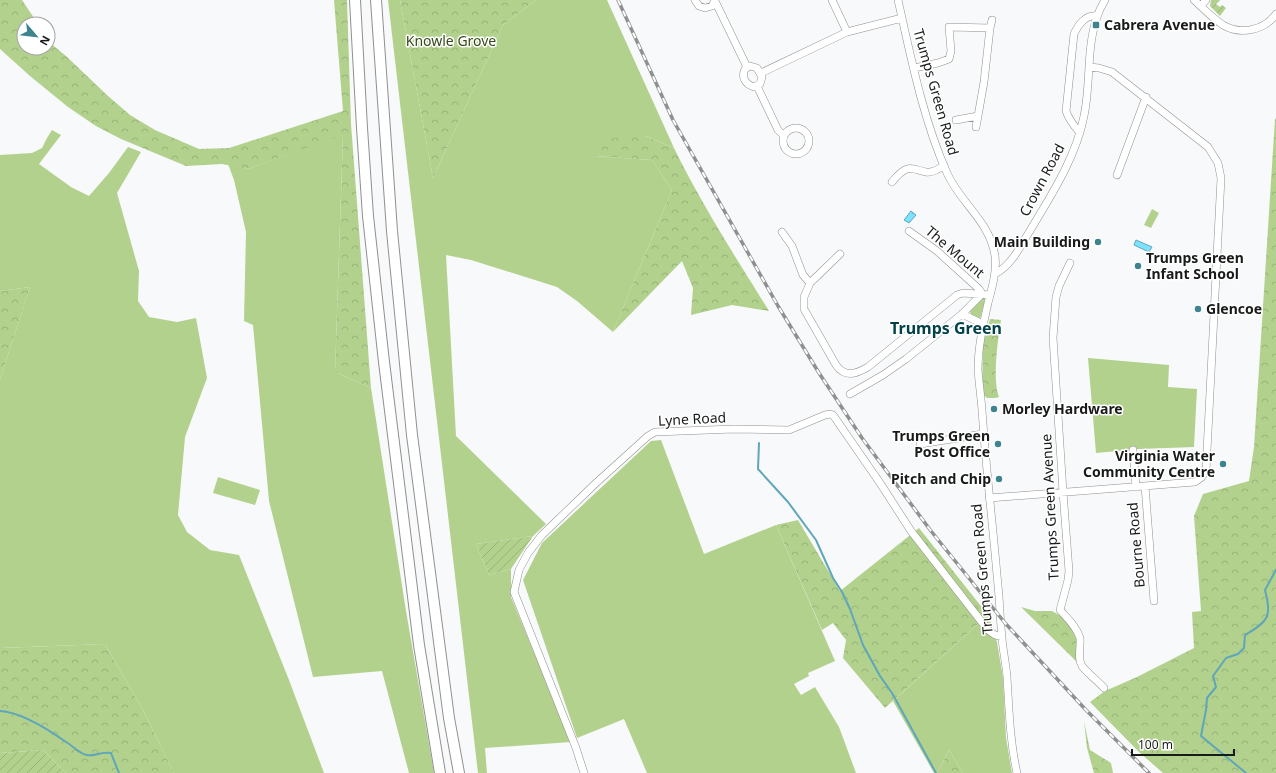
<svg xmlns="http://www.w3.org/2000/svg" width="1276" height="773" viewBox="0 0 1276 773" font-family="'Noto Sans',sans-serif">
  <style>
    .green { fill: #b2d18d }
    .forest { fill: url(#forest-crowns) }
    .garden { fill: url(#garden-furrows) }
    .water { fill: url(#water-ripples); stroke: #5fa6ba }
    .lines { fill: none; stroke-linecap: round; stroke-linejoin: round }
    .stream { stroke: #5fa6ba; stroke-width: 2 }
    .minor-casing { stroke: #8f9091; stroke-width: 8 }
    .highway-casing { stroke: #8f9091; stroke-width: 12 }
    .minor { stroke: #fff; stroke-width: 7 }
    .highway { stroke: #fff; stroke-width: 10 }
    .rail-casing { stroke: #8f9090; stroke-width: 3.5 }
    .rail { stroke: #fff; stroke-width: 2; stroke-dasharray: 6; stroke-linecap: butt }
    .poi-dot { fill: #3e848f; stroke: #fff; stroke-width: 1.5 }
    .labels { text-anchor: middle; stroke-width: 3; stroke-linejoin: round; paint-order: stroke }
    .poi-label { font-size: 14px; font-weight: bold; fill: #191a1a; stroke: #fff; text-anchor: start }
    .park-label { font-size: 14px; fill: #354917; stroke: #fff }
    .street-label { font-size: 14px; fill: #191a1a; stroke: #fff }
    .quarter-label { font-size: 16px; font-weight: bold; fill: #00414a; stroke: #fff }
  </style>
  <defs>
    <pattern id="forest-crowns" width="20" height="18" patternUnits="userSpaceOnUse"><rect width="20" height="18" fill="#b2d18d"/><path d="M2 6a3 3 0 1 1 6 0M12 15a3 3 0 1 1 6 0" fill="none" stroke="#98b379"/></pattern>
    <pattern id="garden-furrows" width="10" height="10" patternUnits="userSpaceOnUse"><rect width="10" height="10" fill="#b2d18d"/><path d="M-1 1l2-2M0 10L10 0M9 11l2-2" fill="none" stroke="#98b379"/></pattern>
    <pattern id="water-ripples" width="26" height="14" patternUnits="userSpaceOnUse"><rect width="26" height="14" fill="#7de2fe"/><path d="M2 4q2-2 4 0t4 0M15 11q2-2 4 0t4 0" fill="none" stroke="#6bc1d9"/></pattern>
  </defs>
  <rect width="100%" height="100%" fill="#f8f9fa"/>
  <path class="green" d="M388,0H400L433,178L503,25L536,0H607L674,148L646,136L595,156L652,160L672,190L613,332L577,301L557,287L471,260L446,255L456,436L546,524L533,536L476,544L489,575L511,569V597L571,742L485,748L487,773H478Z
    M52,130L61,135L39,164L71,187L89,196L109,173L128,147L141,152L117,193L139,271L138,301L149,317L177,322L196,318L207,378L185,437L178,515L187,532L210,550L239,555L289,680L324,773H174L143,710L105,644L0,648V379L30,287L0,291V155L32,153L42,148L47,138Z
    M343,134L335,372L371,388L406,611L434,773H409L382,671L313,677L269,501L253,325L244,321L246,232L234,180L228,164L248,169Z
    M1152,209L1159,213L1151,228L1144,225Z
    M982,297L984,298L985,300L980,319C976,317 969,315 970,310Z
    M1088,358L1169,365L1168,387L1197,389L1194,447L1139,449L1096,453Z
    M661,440L704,554L776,525L835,661L808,673L809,676L794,684L801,695L815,687L839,727L856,773H647L624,719L577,738L523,580L542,543L651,441Z
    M218,477L260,490L255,505L213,493Z
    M988,615L997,642L1003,678L1006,738L1012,773H963L949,750L937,773H934L893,701Z"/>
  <path class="forest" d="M0,0H22L38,24H24V48H48V40L50,43L66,56L108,96L130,115L155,130L199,149L229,148L343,111L334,0H347L351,124L371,388L335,372L343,135L248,169L222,164L186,166L121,139L96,126L68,107L30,76L0,49Z
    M400,0H536L503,25L433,178Z
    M1276,118V773H1163L1139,752L1090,702L1105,691L1137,677L1194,648L1192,612L1201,611L1194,516L1203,494L1249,481L1254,447L1275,119Z
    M646,136L674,148C702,205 736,258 769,311L732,305L691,315L693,288L682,261L613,332L672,190L652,160L595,156L600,139Z
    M30,287L0,379V291Z
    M990,319L1001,320C998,338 992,380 999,397L995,398H987L982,393L983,344Z
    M798,520L840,591L919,528L988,615L885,708L843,658L846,640L833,623L822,630L776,525Z
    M1021,607L1035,611H1052L1059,615L1065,620L1071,628L1076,638L1077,662Z
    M105,644L143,710L174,773H66L43,750L0,753V648Z
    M1084,721L1090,750L1111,763L1113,773H1094L1087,748Z
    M949,750L963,773H937Z"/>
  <path class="garden" d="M1211,0H1220L1216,4L1220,7L1222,5L1226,8L1220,16L1210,6Z
    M533,536L511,569L489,575L476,544Z
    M43,750L66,773H0V753Z"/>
  <path class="water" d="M911,211L916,215L909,223L904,220Z
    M1136,240L1152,247L1149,252L1134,245Z"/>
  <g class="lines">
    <path class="stream" d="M759,443L758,469L788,502L816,540L833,578L842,592L850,609L863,645L880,676L892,693L936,773
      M0,711C21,712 49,730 66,742C73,746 80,754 87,755C94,757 100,751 111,753L119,773
      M1246,773L1201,736L1206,710L1207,698L1216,687L1213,676L1226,658L1238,654L1244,648L1245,635C1269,621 1272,616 1265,590L1276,570"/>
    <g class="minor-casing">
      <path id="minor" d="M695,0L699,6L705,8L712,6L715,0
        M832,0L847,32L902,18
        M898,0C911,58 923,119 947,173C960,203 990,221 995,256C997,271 992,288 988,303C983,325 978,347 978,370C979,383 981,397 982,410C986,469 993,527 998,586C1000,603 1000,620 1002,638C1003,651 1006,664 1007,677C1009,709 1010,742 1017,773
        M1194,0C1203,8 1212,18 1223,25C1240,35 1264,31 1276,14
        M715,1L747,67
        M1201,6L1206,0
        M990,28L992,20
        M750,66L757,68L762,77L760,84L754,87C745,84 741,77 745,69Z
        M914,68L938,63L949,59L951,51L949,27L990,28L984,82L978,116L956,120
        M761,73L847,32
        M757,86L778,130L784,136
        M976,127L978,116
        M783 141a13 13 0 1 1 26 0a13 13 0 1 1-26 0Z
        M1080,133C1074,126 1069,120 1066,111L1074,34C1078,25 1086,14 1097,16
        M1117,175L1146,97
        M892,182C896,177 901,171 907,169C913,167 919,171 926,172C933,173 939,169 944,165
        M782,232L792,246L803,275L810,283
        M840,254L810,283L804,297V309L836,365C845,378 856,374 868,367L957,295L963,293L990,295
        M1070,263L1059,286L1056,297L1053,338L1063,492L1069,571L1068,580L1060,610C1067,618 1077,627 1080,638C1081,647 1077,658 1082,666C1086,672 1099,682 1104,688
        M995,274C1012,265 1021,245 1031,229C1052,194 1076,157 1084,116C1091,84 1086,49 1097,17C1099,11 1102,5 1105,0
        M962,314L983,324
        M850,394L883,375L906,359L962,314L980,296L981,292L979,289L937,251L909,231
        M920,444L983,434
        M1133,450L1136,487
        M1145,486L1154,601
        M989,498L1195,482L1202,477L1206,470L1221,178L1218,163L1208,147L1112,72L1099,68L1089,67
        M584,773L576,748L514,592L519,570L528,553L542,535L596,483L648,436L655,432L734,429L789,430L825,415L830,414L833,415L880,483L911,531L988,630L995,635L1002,637"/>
    </g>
    <g class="highway-casing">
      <path id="highway" d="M355,0L362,128L368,216L384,362L419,645L440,773
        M376,0L392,231L412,435L449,718L459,773"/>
    </g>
    <use href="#minor" class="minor"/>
    <use href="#highway" class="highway"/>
    <g class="rail-casing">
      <path id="rail" d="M618,0L673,120L778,306L819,373L862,438L931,531L1005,623L1086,710L1149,773"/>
    </g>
    <use href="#rail" class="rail"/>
  </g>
  <g class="poi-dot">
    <rect x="1092" y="21" width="8" height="8" rx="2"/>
    <circle cx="1098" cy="242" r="4"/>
    <circle cx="1138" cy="266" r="4"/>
    <circle cx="1198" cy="309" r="4"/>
    <circle cx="994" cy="409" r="4"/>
    <circle cx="998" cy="444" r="4"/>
    <circle cx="1223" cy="464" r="4"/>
    <circle cx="999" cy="479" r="4"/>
  </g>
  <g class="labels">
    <g class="poi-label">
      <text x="1104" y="30">Cabrera Avenue</text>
      <text x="1090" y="247" text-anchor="end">Main Building</text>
      <text x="1146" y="263">Trumps Green<tspan x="1146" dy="16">Infant School</tspan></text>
      <text x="1206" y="314">Glencoe</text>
      <text x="1002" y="414">Morley Hardware</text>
      <text x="990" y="441" text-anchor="end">Trumps Green<tspan x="990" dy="16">Post Office</tspan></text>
      <text x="1215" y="461" text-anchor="end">Virginia Water<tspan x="1215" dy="16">Community Centre</tspan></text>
      <text x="991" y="484" text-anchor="end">Pitch and Chip</text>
    </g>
    <g class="park-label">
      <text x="451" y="46">Knowle Grove</text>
    </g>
    <g class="street-label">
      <text transform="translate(936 92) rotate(74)" y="5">Trumps Green Road</text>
      <text transform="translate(1042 180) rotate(-62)" y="5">Crown Road</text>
      <text transform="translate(955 252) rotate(40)" y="5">The Mount</text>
      <text transform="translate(692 419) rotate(-3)" y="5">Lyne Road</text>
      <text transform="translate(1050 507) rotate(-93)" y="5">Trumps Green Avenue</text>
      <text transform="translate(1136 545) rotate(-95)" y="5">Bourne Road</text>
      <text transform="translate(982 569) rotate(-95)" y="5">Trumps Green Road</text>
    </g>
    <g class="quarter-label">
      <text x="946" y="334">Trumps Green</text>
    </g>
  </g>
  <g transform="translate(36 36) rotate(118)"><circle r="19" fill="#ffffff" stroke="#a3a3a3"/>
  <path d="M0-3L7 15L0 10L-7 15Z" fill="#3e848f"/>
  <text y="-6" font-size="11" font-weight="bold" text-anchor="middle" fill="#191a1a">N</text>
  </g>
  <path d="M1132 749v6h102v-6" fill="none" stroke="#191a1a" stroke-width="2"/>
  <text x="1138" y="749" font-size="12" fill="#191a1a" stroke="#ffffff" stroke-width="3" paint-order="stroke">100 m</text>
</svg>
